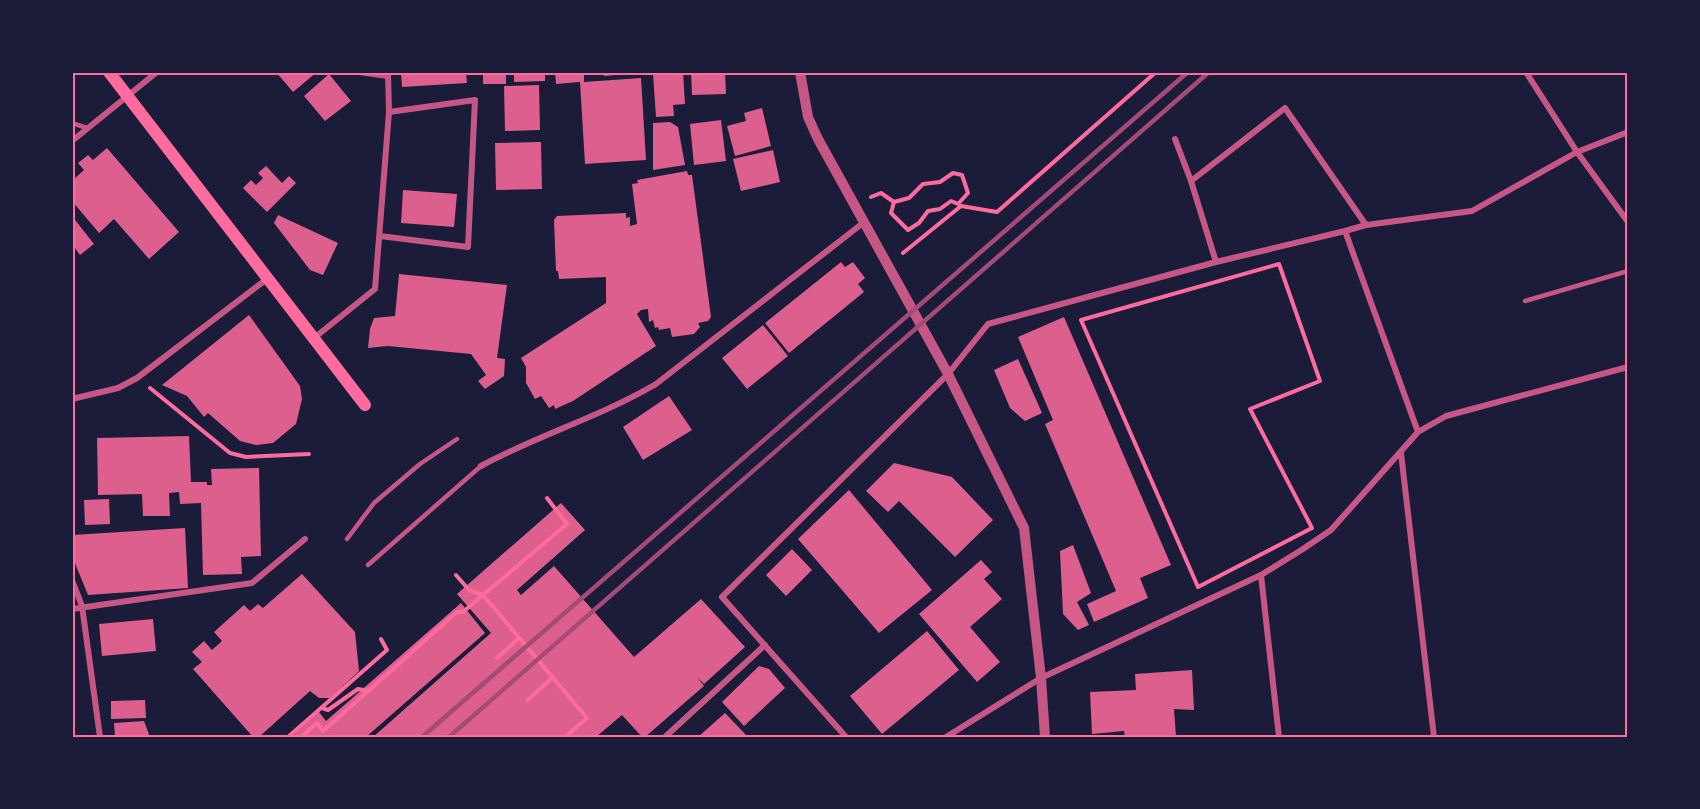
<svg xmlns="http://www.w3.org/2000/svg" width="1700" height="809" viewBox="0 0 1700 809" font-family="'Space Grotesk',sans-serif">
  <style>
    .building { fill: #dd5f8e }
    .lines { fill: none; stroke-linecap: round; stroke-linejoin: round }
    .path { stroke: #ff6b9d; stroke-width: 4 }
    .service { stroke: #c65784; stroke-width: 4.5 }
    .minor { stroke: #c65784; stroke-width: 6 }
    .tertiary { stroke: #c65784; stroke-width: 10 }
    .secondary { stroke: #ff6b9d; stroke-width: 12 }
    .rail { stroke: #a44b75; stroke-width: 4.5 }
    .neatline { fill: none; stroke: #ff6b9d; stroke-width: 2 }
  </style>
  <rect width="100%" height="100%" fill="#1b1b3a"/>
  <path class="building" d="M276,72H317L293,92Z
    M401,72H466L467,83L402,87Z
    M483,72H506V84H483Z
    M514,72H545V81L514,82Z
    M555,72H584V82L641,78L646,160L585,164L580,82L556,84Z
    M603,72H626V74L604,76Z
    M681,72H683L685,104L673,105L674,116L656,117L653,74Z
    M691,72H725L726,94L692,95Z
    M329,74L351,101L325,121L304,96Z
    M539,85L540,130L505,131L504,86Z
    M762,108L771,146L735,156L727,126L746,121L744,113Z
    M721,120L726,161L694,165L690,124Z
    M670,122L678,127L685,165L653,170V123Z
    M541,142L542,189L496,190L495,143Z
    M107,148L179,232L149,259L114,219L99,233L72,201V181L84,170L78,163L88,155L93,160Z
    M773,150L780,182L741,191L733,159Z
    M266,166L282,183L289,176L296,183L267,212L243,188L251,180L256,185L263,178L258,173Z
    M687,171L688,175H692L711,317L708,321L698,323L700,327L694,334L672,337L670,328L659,330L658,327L655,328L653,320L649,322L648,309L641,310L637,314L656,346L573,401L555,409L554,405L549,408L541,396L535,399L526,383V367L521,358L606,303V277L559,279L558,271H556L554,220L557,216L626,213V218L630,217V226L637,224L632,184L638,183L637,180Z
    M403,190L457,194L454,227L401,223Z
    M278,215L338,243L323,275L310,270L274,223Z
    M72,216L94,244L80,255L75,248L72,251Z
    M841,262L845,267L853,262L865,278L858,284L864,292L789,353L765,323Z
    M399,274L507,285L497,358L505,359L504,376L485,389L478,381L486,375L471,354L388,346L368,348L370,329L374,318L395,316Z
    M249,315L300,386L302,399L296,424L273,443L256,445L240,441L208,413L204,417L187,396L162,385Z
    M1064,317L1171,565L1140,578L1148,598L1094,622L1087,604L1116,591L1045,424L1053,420L1018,337Z
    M763,325L788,356L747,389L722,358Z
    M1018,359L1042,413L1025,421L1010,408L994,370Z
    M669,396L692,430L643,460L623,427Z
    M189,436L191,482H207V485H212L211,469L259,468L261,556L241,557L242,574L203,575L201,503L180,504L179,492L169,493L170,516H143L142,494L98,495L97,438Z
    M894,463L952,477L993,520L955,557L899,501L888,512L866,491Z
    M849,490L932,590L879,633L798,539Z
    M109,499L110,524L85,525L84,500Z
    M561,503L585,530L517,590L521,595L554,566L634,657L701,599L745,647L704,684L697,677L704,686L645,737H642L622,715L596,737H373L491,633L457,594Z
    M185,528L188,588L88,595L72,556V535Z
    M1073,545L1091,593L1077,602L1089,625L1078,630L1063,614L1060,551Z
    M792,549L812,570L786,596L766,575Z
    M981,560L992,572L984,579L1002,599L970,627L1000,662L977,682L919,614Z
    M302,574L355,632L359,671L330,698H319L310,691L259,737H253L193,669L202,662L192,652L204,641L212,650L222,641L214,632L244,605L250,611L258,604L263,608Z
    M461,603L485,633L366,737H291L319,712L326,721Z
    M153,619L156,651L102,656L99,624Z
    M927,631L959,670L882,734L850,696Z
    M759,666L769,669L785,688L744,726L722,702Z
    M1192,670L1194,710L1174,709L1176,737H1125L1124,731L1092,734L1090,692L1136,690L1135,674Z
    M145,700L146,718L111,719V701Z
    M725,713L748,737H698Z
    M144,721L150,737H115L114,723Z"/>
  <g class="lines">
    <path class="path" d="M871,197L881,193L894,202L909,198L923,184L940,182L953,173L962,175L968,193L958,204L951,201L940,209L928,211L919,223L908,230L891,213L894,202
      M903,253L961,206L997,212L1156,72
      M1279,264L1320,381L1250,409L1312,528L1198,587L1081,320Z
      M150,388L230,453L246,457L309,454
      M456,575L469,590L483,595L587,718L565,737
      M497,658L519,638
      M528,700L553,677
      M322,708L328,710L358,689L369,691
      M288,737L387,650L381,639
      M301,737L317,723L323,731L457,612H463L567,524L547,498"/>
    <path class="service" d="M72,123L87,128
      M1525,301L1628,271
      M347,539L374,503L420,464L457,439
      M368,565L481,466"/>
    <path class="minor" d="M359,72L388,76
      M1526,72L1577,152L1628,222
      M1175,139L1191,181
      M72,141L157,72
      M1345,231L1366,225L1472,211L1577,152L1628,132
      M380,236L468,247L475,100L389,112
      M1216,262L1191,181L1285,108L1366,225
      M314,338L375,289L389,112L388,72
      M72,399L118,388L137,378L268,278
      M1401,453L1434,737
      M481,466C538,435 600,417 656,384L863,223
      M1261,575L1279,737
      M72,580L82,606L100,737
      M72,609L252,583L305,539
      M665,737L765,645
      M846,737L722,597L948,374L988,324L1216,262L1345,231L1418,432
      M946,737L1041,678L1261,575L1303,549L1331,530L1418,432L1446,416L1628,367"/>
    <path class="tertiary" d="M800,72L808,117L818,139L948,374L1024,528L1041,678L1045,737"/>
    <path class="secondary" d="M109,72L365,405"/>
    <path class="rail" d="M422,737L1188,72
      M449,737L1209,72"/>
  </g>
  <rect width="1700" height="809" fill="none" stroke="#1b1b3a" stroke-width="147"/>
  <rect x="74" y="74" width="1552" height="662" class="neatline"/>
</svg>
